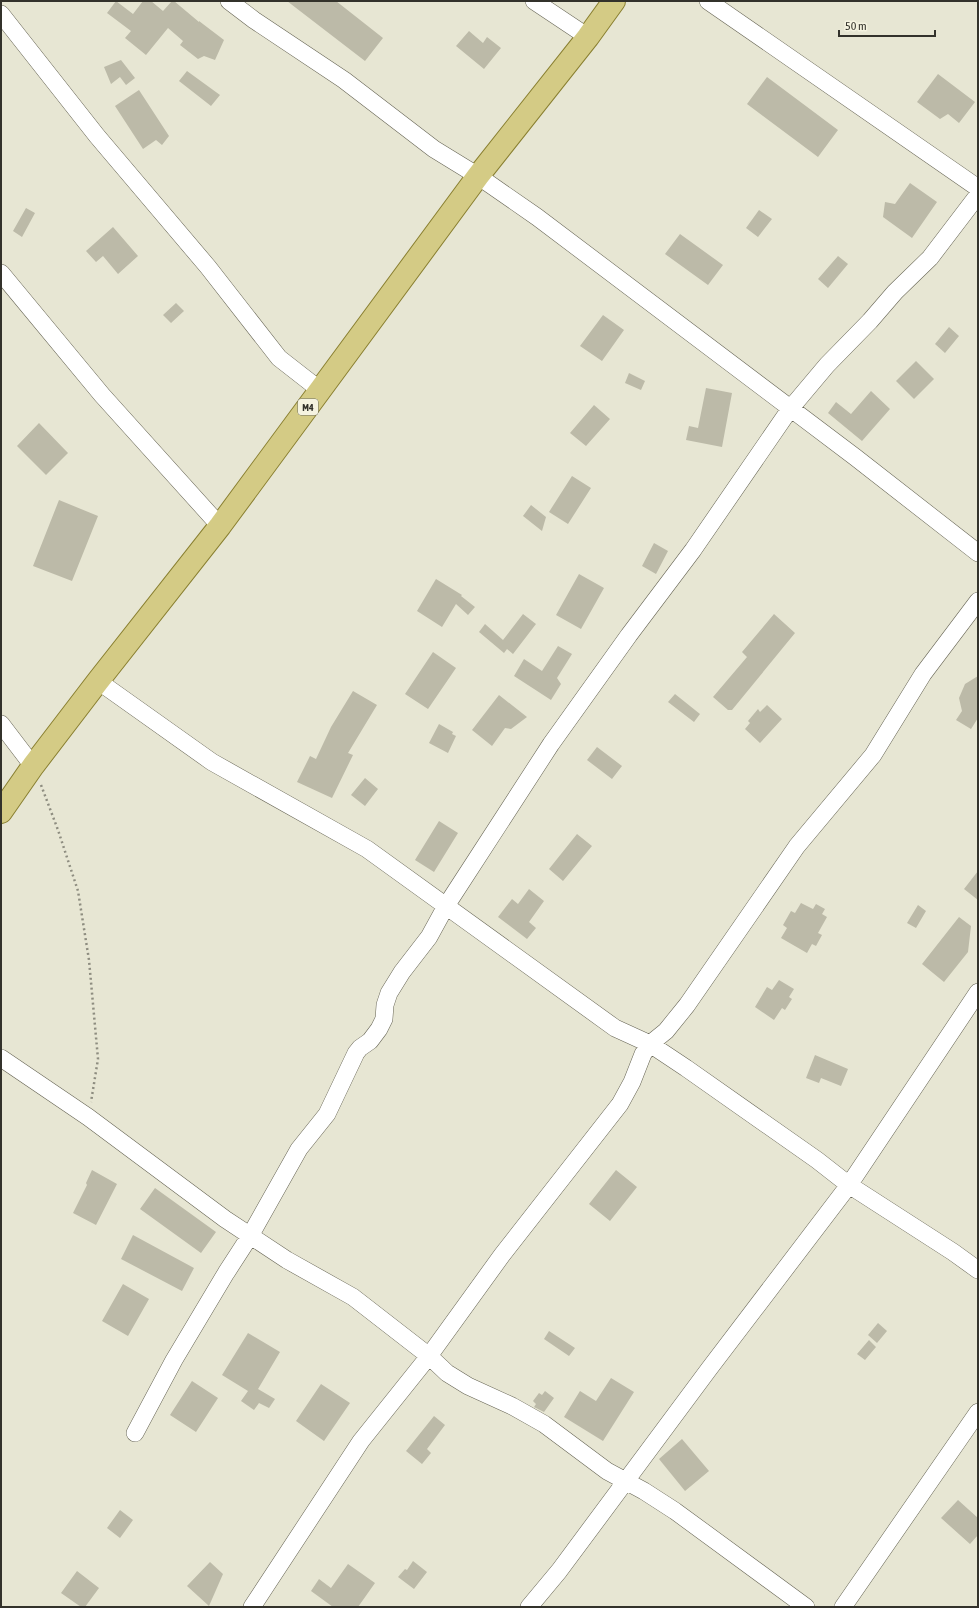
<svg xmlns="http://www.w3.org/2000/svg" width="979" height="1608" viewBox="0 0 979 1608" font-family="'Asap Condensed',sans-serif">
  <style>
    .building { fill: #bcbaa8 }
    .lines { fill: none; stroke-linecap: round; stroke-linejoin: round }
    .minor-casing { stroke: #666454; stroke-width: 18 }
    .major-casing { stroke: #897f30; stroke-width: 24 }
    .path { stroke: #8e8d80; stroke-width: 2.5; stroke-dasharray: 2 3; stroke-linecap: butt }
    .minor { stroke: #fff; stroke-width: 17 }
    .major { stroke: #d4cb85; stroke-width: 22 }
    .labels { text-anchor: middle; stroke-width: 3.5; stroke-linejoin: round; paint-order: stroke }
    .shield { fill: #f5f3e0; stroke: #6d6c61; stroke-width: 1 }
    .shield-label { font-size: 10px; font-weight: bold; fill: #33322b }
  </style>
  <rect width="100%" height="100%" fill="#e7e6d3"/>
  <path class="building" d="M116,1L133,14L143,1H151L163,11L172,1H174L199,22V21L224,40L215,60L204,56L198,59L180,45L183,41L168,28L146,55L125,38L131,31L107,13Z
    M287,1H336L383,38L365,61Z
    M469,31L483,43L487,37L501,48L484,69L456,46Z
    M121,60L135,78L126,85L120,77L111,84L104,67Z
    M187,71L220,95L211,106L179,81Z
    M938,74L975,102L959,123L948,114L940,119L917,102Z
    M767,77L838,130L818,157L747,104Z
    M139,90L169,136L162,145L156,140L143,149L115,106Z
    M910,183L937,202L912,238L883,217L885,202L895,204Z
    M26,208L35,213L22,237L13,231Z
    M759,210L772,219L758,237L746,228Z
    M113,227L138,256L118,274L103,256L96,262L86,251Z
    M680,234L723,265L708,285L665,254Z
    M838,256L848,264L828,288L818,279Z
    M176,303L184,311L171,323L163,315Z
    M603,315L624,330L602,361L580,346Z
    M949,327L959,336L945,353L935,344Z
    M916,361L934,379L914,399L896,381Z
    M629,373L645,381L641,390L625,383Z
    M706,388L732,393L722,447L686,440L689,426L698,428Z
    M871,391L890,409L862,441L828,413L836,402L851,414Z
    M594,405L610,419L586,446L570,433Z
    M39,423L68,453L46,475L17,446Z
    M572,476L591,488L568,524L549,512Z
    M59,500L98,516L72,581L33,566Z
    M531,505L546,517L542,531L523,516Z
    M654,543L668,551L656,574L642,566Z
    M579,574L604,588L581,629L556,615Z
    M436,579L462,595L461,596L475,607L468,615L456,604L442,627L417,611Z
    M523,614L536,624L513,654L507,649L504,653L479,632L485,624L503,640Z
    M774,614L795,633L732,710H728L713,697L747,657L742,652Z
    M558,646L572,654L557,678L561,684L551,700L514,676L524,659L542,671Z
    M433,652L456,668L428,709L405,694Z
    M978,676V718L971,729L956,720L962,711L959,698L965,684Z
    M353,691L377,705L348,753L353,755L332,798L297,782L310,756L316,759L331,727Z
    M675,694L700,714L694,722L668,702Z
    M499,695L527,717L511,729L505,728L492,746L472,730Z
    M767,705L782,719L760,743L745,729L750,723L748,721L758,709L760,712Z
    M439,724L453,732L452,734L456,736L448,753L429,743Z
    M597,747L622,766L612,779L587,760Z
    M365,778L378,789L365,806L351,795Z
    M439,821L458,833L434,872L415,860Z
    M577,834L592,846L563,881L549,869Z
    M978,871V900L964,889Z
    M529,889L544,901L529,922L536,928L527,939L498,917L512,899L518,904Z
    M801,903L813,909L816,904L825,909L822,914L827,917L818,933L822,935L816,946L812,944L807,953L781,938L787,928L783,925L791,911L795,913Z
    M918,905L926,911L916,928L907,923Z
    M959,917L971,926L968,952L944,982L922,964Z
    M779,980L794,989L789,997L792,999L785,1010L782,1008L774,1020L755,1007L767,987L772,990Z
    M815,1055L848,1069L841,1086L821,1078L819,1083L806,1078Z
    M92,1170L117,1184L96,1225L73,1213L87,1185L86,1183Z
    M616,1170L637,1187L610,1221L589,1204Z
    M155,1188L216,1232L201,1253L140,1209Z
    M133,1235L194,1268L182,1291L121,1259Z
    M123,1284L149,1299L128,1336L102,1321Z
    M878,1323L887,1331L877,1343L868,1335Z
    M549,1331L575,1348L569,1356L544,1339Z
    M248,1333L280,1352L258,1389L275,1399L269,1408L259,1403L254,1410L241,1401L248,1391L222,1375Z
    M869,1340L876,1347L865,1360L857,1354Z
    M611,1378L634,1392L603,1441L564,1417L580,1391L596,1401Z
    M192,1381L218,1398L196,1432L170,1415Z
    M321,1384L350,1403L324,1441L296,1421Z
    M545,1391L554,1398L544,1412L534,1407L536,1404L533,1401L539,1393L542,1395Z
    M434,1416L445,1425L427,1449L431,1453L422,1464L406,1451Z
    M682,1439L709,1471L685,1491L659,1459Z
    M958,1500L978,1518V1535L970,1544L941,1518Z
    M120,1510L133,1520L120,1538L107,1528Z
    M413,1561L427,1572L414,1589L398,1577L405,1569L407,1570Z
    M210,1562L223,1574L209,1606L187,1586Z
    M348,1564L375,1583L358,1607H333L311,1591L319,1579L331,1588Z
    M77,1571L99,1588L85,1607H81L61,1593Z"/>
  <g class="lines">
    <g class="minor-casing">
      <path id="minor" d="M229,1L254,20L344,80L434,149L478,176L537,217L855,457L978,553
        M534,1L588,37
        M708,1L978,188
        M1,14L97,136L208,267L279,358L320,390
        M1,273L102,395L220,526
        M98,681L212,762L367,849L615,1028L650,1044L686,1068L817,1160L849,1185L953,1252L978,1270
        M1,724L33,766
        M1,1058L88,1117L225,1219L287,1260L353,1297L429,1356L447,1373L468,1386L512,1406L544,1424L607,1471L644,1491L675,1511L806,1607
        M135,1433L174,1360L226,1273L250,1236L299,1149L327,1114L356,1053L360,1048L370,1041L379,1029L384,1019L385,1005L389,993L402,972L429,937L446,906L551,744L629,635L693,550L790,409L827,365L870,321L895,292L930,258L978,195
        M252,1607L361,1441L429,1356L502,1255L620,1104L632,1082L643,1054L650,1044L666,1031L687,1005L797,846L873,755L923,674L978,601
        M529,1607L559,1571L709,1369L849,1185L978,992
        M843,1607L978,1412"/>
    </g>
    <g class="major-casing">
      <path id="major" d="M1,812L33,766L98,681L220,526L478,176L588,37L614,1"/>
    </g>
    <path class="path" d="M41,785L58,830L78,891L89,960L98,1059L91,1102"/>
    <use href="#minor" class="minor"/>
    <use href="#major" class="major"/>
  </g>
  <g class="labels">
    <rect class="shield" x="298" y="399" width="20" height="16" rx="3"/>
    <g class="shield-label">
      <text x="308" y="411">M4</text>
    </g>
  </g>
  <rect width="979" height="1608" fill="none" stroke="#33322b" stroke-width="4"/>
  <path d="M839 30v6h96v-6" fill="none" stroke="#33322b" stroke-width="2"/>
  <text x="845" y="30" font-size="12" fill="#33322b" stroke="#f5f3e0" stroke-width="3" paint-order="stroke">50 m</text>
</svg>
